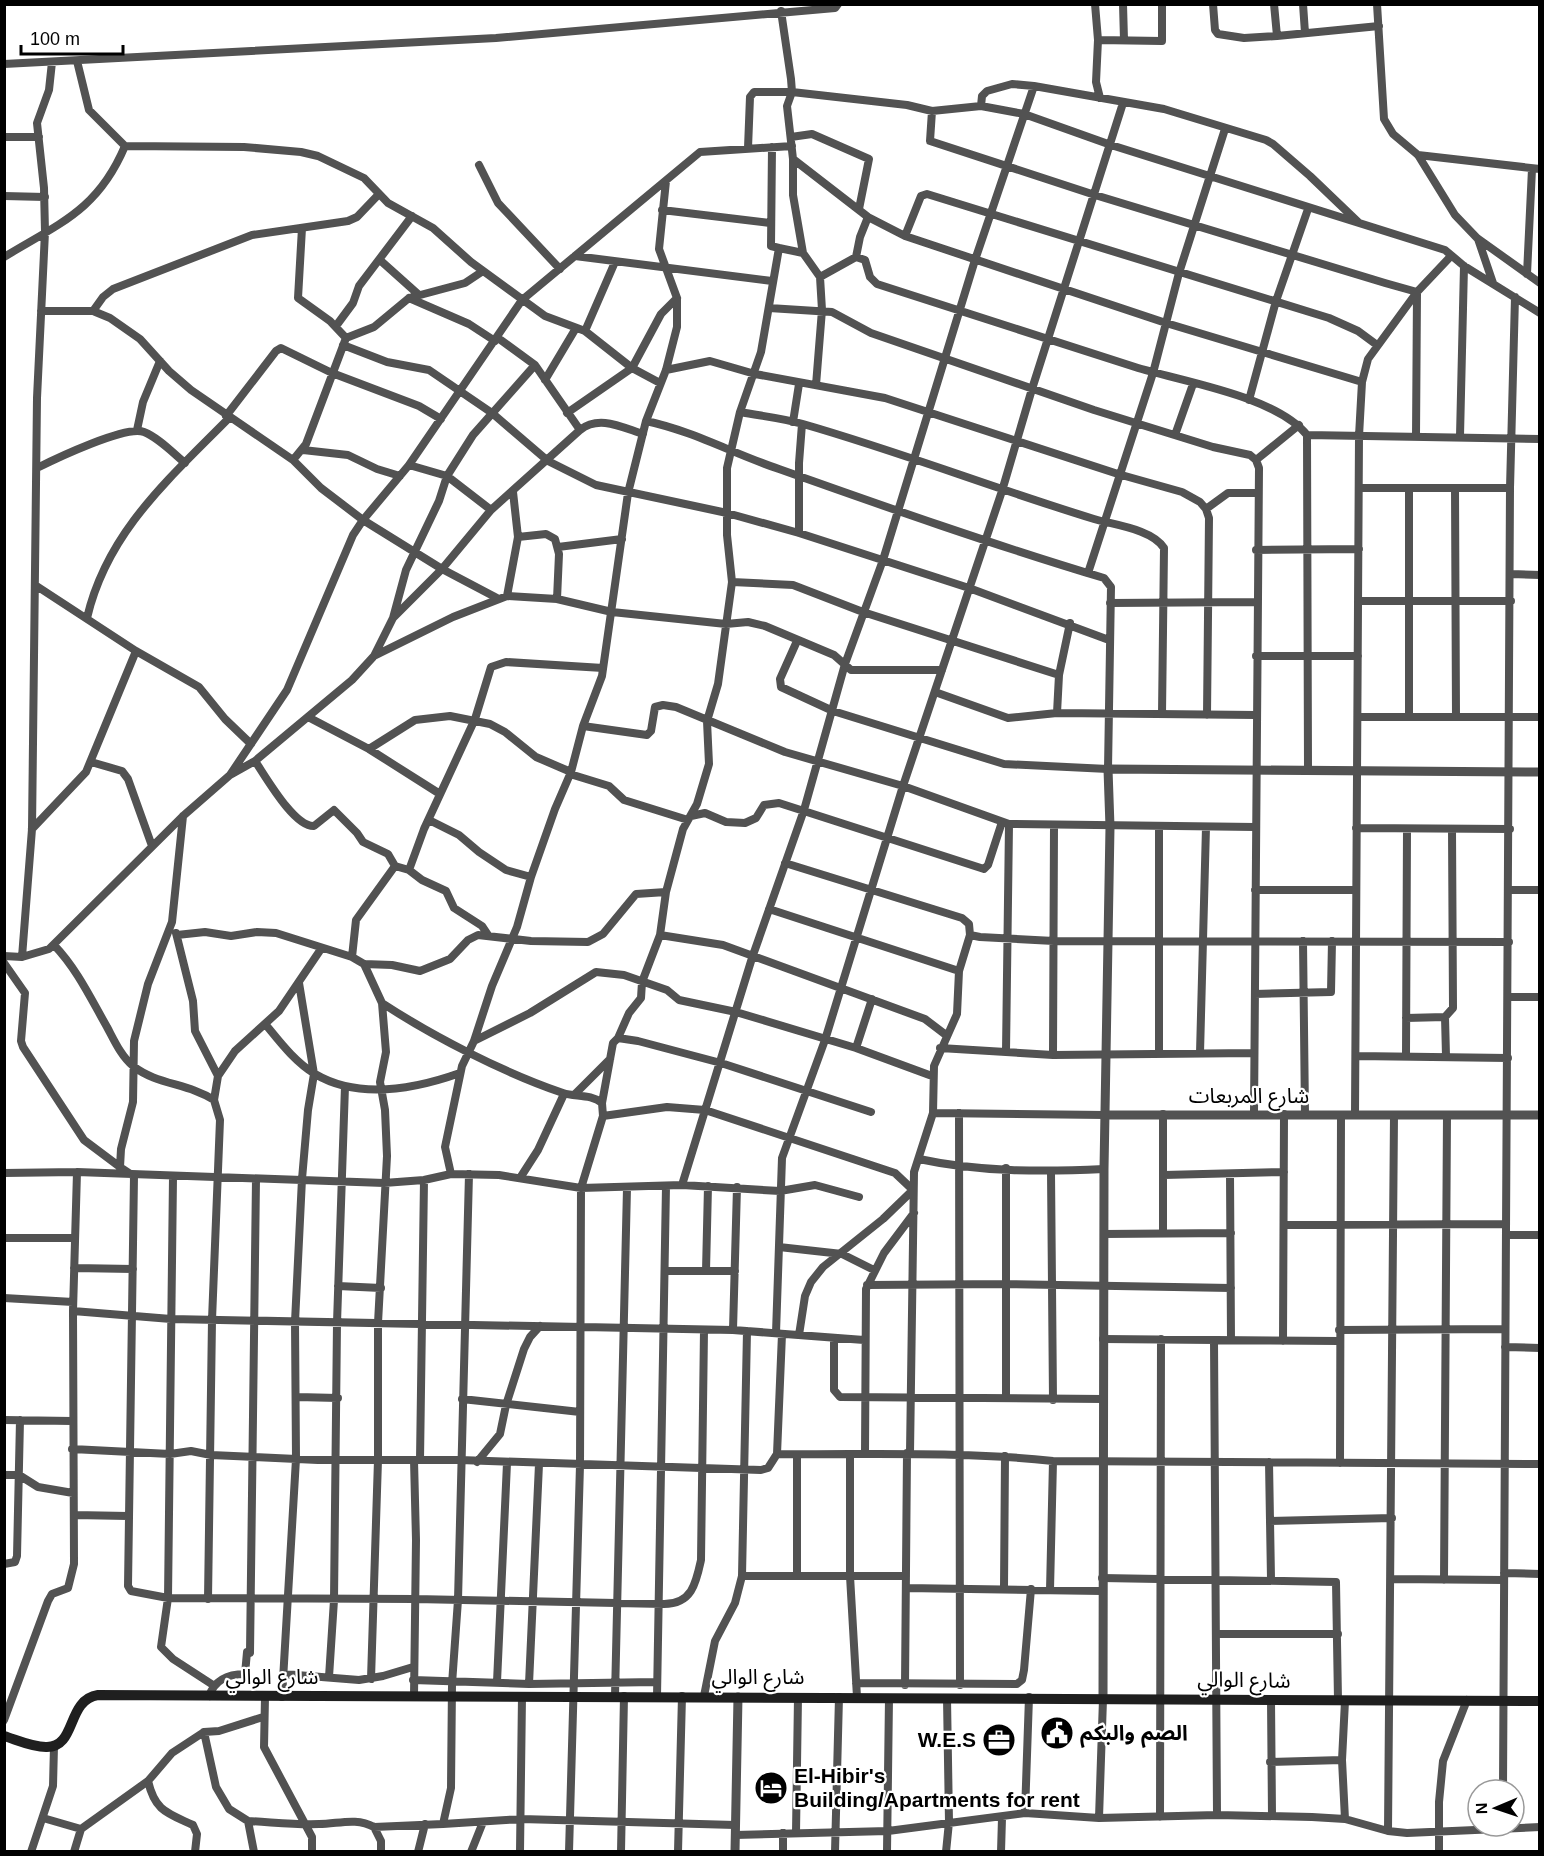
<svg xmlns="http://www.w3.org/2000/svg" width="1544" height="1856" viewBox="0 0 1544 1856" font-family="Helvetica,'Noto Sans Arabic',sans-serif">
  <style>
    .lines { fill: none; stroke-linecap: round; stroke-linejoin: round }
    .minor { stroke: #525252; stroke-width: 8 }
    .tertiary { stroke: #525252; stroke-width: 9 }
    .secondary { stroke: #1f1f1f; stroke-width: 10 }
    .labels { text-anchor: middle; stroke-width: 4.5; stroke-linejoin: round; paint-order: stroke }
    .street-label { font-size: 21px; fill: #000; stroke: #fff }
    .poi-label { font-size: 21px; font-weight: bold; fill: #000; stroke: #fff; text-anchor: start }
  </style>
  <rect width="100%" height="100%" fill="#fff"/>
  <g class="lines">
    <path class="minor" d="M1095,4L1098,40L1096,82L1100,98
      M1123,4L1124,40
      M1213,4L1215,30L1218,34L1244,38L1277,36
      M1274,4L1277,36L1379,26
      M1303,4L1305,33
      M1377,4L1384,119L1393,134L1418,155L1455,215L1477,238L1540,283
      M781,11L791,79L792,92L787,106L793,159L868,217L905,236L1166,323L1362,382
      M1098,40L1162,41V4
      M4,64L496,38L835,8L838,4
      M981,106L982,96L987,91L1012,84L1034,86L1164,109L1266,140L1273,144L1310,176L1358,222
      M932,111L930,141L1095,195L1385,283L1417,292L1451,256
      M4,137H39
      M791,137L812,134L869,159L859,209
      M125,146L244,147L301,152L318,156L364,178L388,203L433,228L471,262L545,316L585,331L632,368L660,383
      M772,147L771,246L779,248
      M748,148L750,97L754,92H792L907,105L932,111L981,106L1024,114L1111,145L1445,250L1464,266L1540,313
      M1418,155L1540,169
      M793,159V195L803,253
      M479,165L498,203L560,269
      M666,181L659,249L677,298V327L666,370L646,421L628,493L602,676L583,726L571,772L555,809L531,877L517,927L492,986L474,1041L462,1066L445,1147L451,1174L499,1175L581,1188L682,1185L752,958L804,810L845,664L883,560L975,260L1034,86
      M4,196L45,197
      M662,210L770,223
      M302,228L298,298L330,321L346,338
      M905,236L921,196L927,194L1329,318L1358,331L1377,345
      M1478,239L1493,283
      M575,256L772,281
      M4,257C60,223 98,210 125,146L89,110L77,61
      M856,257L860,237L868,217
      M381,261L419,295
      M1527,274L1532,169
      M409,298L469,324L495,341
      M769,308L832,312L871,333L1094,410L1213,447L1250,455L1256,460L1259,468L1254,1114
      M41,311H93L110,318L140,339L169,371L191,390L293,460L321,488L363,520L442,569L497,598
      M93,311L103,297L113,289L252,235L348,221L357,217L379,194
      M336,326L353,303L359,286L412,216
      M585,331L615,262
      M498,338L535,365L580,430
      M343,345L387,362L429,370L492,413L548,461L596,485L727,513L799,533L969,588L1109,640
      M666,370L710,361L755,374L885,398L1118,474L1182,492L1200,502L1206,509L1209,518L1207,715
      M545,380L576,328
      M816,385L822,310L820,277L856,257L865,260L870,277L877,284C963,312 1049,340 1135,367C1183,382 1276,396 1307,435L1308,769
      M1249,400L1276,301L1308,209
      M740,412C761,416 782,418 803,424C901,452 996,489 1094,519C1114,525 1152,529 1164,548L1162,714
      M567,413L632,368L661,314L677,298
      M226,416L276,351L281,348L332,373L419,406L441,419
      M646,421C693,431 734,454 779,469C886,507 994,545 1104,578L1111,587L1108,769L1004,764L833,711L781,687L780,679L797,641
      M793,422L799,384
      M137,430L143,402L160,361
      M1175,435L1193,384
      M1307,435L1540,439
      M1460,436L1464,266
      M303,450L348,455L377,469L400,476
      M293,460L306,444L346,338L374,327L409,298L465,283L483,271
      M1256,460L1299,425
      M409,465L447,476L491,510
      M37,468C55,459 126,425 144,432C159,438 173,453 185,463
      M1359,488H1510
      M1455,488L1456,717
      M1206,509L1228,493H1257
      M799,533V463L802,424
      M518,537L546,534L555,539L559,554L557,599
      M558,547L622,539
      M1256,550L1359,549
      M1088,573L1153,373L1179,273L1225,129
      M1511,574L1540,575
      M732,582L793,585L863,612L1059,675
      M35,585L136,651L199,687L225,719L251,744
      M507,596L518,537L513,492
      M1359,601H1511
      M1110,603L1256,602
      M87,618C107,532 169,479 229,418
      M393,618L406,570L439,501L447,476L473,435L535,365
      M374,656L453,617L507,596L557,599L612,612L726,624L748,622L765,626L834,655L851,670H942
      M1256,656H1358
      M935,692L1008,718L1057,713L1256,715
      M1057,713L1059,675L1070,623
      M1409,716V488
      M308,717L369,749L440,794
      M1358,717H1540
      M583,726L647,735L651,731L655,707L663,705L676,707L785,752L903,786L1009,824L1255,827
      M369,749L415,720L450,716L490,724L505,732L536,757L571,772
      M255,761C266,777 294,827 314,826L334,810L357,833L363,842L388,854L395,866
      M91,762L122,771L128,779L152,846
      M570,774L609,786L624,800L688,820
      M230,775L287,690L353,535L363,520L409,465L522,300L700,152L792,146
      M691,816L705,813L726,822L745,823L756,818L764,805L779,803L984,869L988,865L1002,822
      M429,820L459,835L479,852L506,870L531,877
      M1356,828L1510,829
      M32,829L86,772L136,651
      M785,863L962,918L969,924L970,935L980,937L1054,941L1509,942
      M395,866L409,870L422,880L446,891L454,908L482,926L488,935
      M409,870L424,829L475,719L491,667L506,662L603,668
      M1255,890H1356
      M1509,890H1540
      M769,909L959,971
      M176,933L193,1001L195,1031L218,1076
      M177,935L205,932L231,936L257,932L276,933L352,957L364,964L392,965L420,971L450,959L468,940L478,935L531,941L588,942L603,934L636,894L666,892
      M660,935L723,945L925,1019L946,1035
      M1303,941L1305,1114
      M54,945C77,969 91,999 107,1027C114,1040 121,1056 133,1066C157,1085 188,1083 214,1100
      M4,956L22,957L49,949L183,816L230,775L255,761L352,680L374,656L393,618L442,569L491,510L580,430C599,415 621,427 643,434
      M22,957L32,829L37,398L45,232L44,188L37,123L49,90L52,62
      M352,957L356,920L395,866
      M4,963L25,993L21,1041L23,1047L84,1140L120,1167
      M364,964L382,1003L386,1052L380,1082L385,1110L387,1156L378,1323V1460L371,1679
      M1255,994L1331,992L1332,941
      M1509,997H1540
      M382,1003C434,1037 504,1073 563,1093C575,1097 591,1094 602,1103L603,1116L581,1188L580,1465L569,1852
      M1445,1017L1446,1056
      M1406,1018L1445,1017L1453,1008L1452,829
      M266,1025C280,1042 295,1062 315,1074C359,1100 415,1089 460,1073
      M618,1038L629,1013L641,998L642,982L660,935L666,892L683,829L697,804L709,764L707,721L718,684L732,582L727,535V468L740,412L761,352L779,248L803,253L820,277
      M474,1041L530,1013L596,972L624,975L667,990L679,1000L736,1012L856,1048L932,1076
      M856,1048L872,999
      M940,1048L1053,1055L1254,1053
      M1006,1052L1009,824
      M1200,1053L1206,827
      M1159,1054V827
      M1053,1055L1054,825
      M1356,1056L1508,1058
      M1406,1056L1407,830
      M575,1094L610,1059
      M602,1103L613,1043L618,1038L638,1041L721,1063L871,1112
      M933,1113L1105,1115
      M959,1113L960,1685
      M1355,1115L1359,436L1362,382L1368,359L1417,292L1416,436
      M603,1116L667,1107L705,1110L895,1173L913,1190
      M919,1159C979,1172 1042,1172 1104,1169
      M1006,1168V1396
      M1051,1172L1053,1400
      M4,1173L77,1172L384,1183L424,1180L451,1174
      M1230,1174L1231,1340
      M132,1175L120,1167L121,1149L133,1102L134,1041L148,984L172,922L183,816
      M1164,1175L1284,1172
      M134,1176L128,1586L131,1591L168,1598L415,1599L664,1604C692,1604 696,1583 701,1560L704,1330
      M173,1177L168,1598L161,1647L173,1659L213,1685
      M520,1178L538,1150L564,1094
      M682,1185L780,1191L815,1185L859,1197
      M1284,1225L1506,1224
      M1163,1233V1114
      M1104,1234L1231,1233
      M1506,1235H1540
      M4,1238H75
      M779,1247L842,1254L874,1270
      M74,1268L133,1269
      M666,1271H735
      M706,1271L708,1186
      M867,1285L1008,1284L1231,1288
      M338,1286L381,1288
      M4,1298L73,1302
      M73,1311L171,1319L733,1330L864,1340
      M733,1330L737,1187
      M1339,1330L1505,1329
      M776,1333L782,1158L825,1040L903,786L1002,491L1032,389L1123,103
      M799,1335L805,1296L811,1282L823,1267L883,1219L913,1190
      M834,1338V1390L840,1397L1103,1399
      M1103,1339L1339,1341
      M1214,1340L1217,1815
      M1283,1341L1284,1114
      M1505,1347L1540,1348
      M297,1397L338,1398
      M462,1399L580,1412
      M4,1420L72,1421
      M72,1449L170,1454L191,1451L211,1455L318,1460H460L761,1470L768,1468L777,1454L782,1334
      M865,1453L866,1289L884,1253L914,1213
      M910,1453L914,1172L933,1113L934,1066L957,1014L959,971L970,935
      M777,1454C869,1455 961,1451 1053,1461L1540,1464
      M850,1454V1576L857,1697
      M414,1460L416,1540L414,1696
      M420,1460L424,1180
      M477,1462L500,1434L506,1405L524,1349L530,1337L540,1326
      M1269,1462L1271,1579
      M1340,1463L1341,1115
      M4,1475H19L38,1487L73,1493
      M74,1515L128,1516
      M1270,1521L1392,1518
      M4,1564L15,1562L17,1556L20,1420
      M1504,1573L1540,1574
      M742,1576H906
      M797,1576V1455
      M1102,1578L1336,1582L1338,1700
      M1391,1579L1504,1580
      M1444,1580L1447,1115
      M906,1588L1102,1591
      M1004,1589L1005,1456
      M1050,1590L1053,1461
      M208,1599L212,1320L220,1120L214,1100L218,1076L235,1051L279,1011L321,949
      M1217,1634H1338
      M284,1674L359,1680L383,1676L413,1667
      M329,1677L334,1600L337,1323L345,1086
      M413,1680L529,1684L656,1682
      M497,1682L507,1463
      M856,1683L1017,1684L1022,1680L1024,1670L1031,1589
      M529,1684L539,1464
      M905,1685L907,1453
      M209,1696C215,1680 227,1674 245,1674L247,1652L250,1653L256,1179
      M615,1696L627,1188
      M704,1696L715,1641L735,1603L742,1576L747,1331
      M265,1697L264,1747L312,1837V1852
      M282,1697L296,1459L295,1322L302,1179L308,1110L314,1074L299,983
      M657,1697L666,1186
      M1271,1700L1272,1815
      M1345,1701L1342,1760L1345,1819
      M4,1720L48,1601L52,1594L68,1588L74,1564L73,1311L77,1172
      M204,1732L216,1787L229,1809L248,1821L254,1852
      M1270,1762L1342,1760
      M1503,1790L1510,488L1515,297
      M1025,1813L1029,1697
      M1160,1817L1161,1339
      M43,1818L81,1829
      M1099,1818L1103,1699
      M248,1821C271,1822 295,1825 319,1824C338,1824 356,1817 374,1827L443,1824L451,1788L452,1684L458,1600L469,1174
      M443,1824L521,1819L735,1825
      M374,1827L381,1841V1852
      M1388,1831L1394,1115
      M783,1833V1852
      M796,1833L798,1697
      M735,1835L888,1831L1025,1813L1099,1818L1217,1815L1312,1817L1345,1819L1388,1831L1407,1833L1540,1827
      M31,1852L53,1786L54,1746
      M74,1852L81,1829L148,1781
      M195,1852L197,1834L193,1825C167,1813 155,1811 148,1781L172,1753L204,1732L219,1731L263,1717
      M418,1852L425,1824
      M471,1852L483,1822
      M520,1852L522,1696
      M621,1852L624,1696
      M678,1852L682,1696
      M835,1852L839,1697
      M887,1852L889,1698
      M946,1852L949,1822L947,1698
      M1001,1852L1002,1818
      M1439,1852V1802L1443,1761L1467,1700"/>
    <path class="tertiary" d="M1105,1115H1540
      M1103,1699L1104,1169L1110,827L1108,769L1540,772
      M735,1852L738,1697"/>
    <path class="secondary" d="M4,1736C17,1740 32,1747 46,1747C77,1748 66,1700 98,1695L1540,1701"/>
  </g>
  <defs>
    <g id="civic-disc" transform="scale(1.725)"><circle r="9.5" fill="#000" stroke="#fff"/><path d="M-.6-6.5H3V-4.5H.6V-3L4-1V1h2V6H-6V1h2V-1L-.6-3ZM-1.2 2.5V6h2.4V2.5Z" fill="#fff"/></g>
    <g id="office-disc" transform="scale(1.725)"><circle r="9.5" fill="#000" stroke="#fff"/><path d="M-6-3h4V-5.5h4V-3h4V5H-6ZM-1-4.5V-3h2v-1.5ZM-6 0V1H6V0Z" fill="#fff"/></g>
    <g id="hotel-disc" transform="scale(1.725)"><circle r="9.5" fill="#000" stroke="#fff"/><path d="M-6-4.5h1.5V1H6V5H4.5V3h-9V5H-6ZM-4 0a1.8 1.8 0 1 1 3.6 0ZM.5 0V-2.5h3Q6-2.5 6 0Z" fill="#fff"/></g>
  </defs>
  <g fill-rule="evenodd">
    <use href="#civic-disc" x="1057" y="1733"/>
    <use href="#office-disc" x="999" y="1740"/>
    <use href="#hotel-disc" x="771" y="1788"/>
  </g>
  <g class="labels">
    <g class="street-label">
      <text x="1249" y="1103">شارع المربعات</text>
      <text x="272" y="1684">شارع الوالي</text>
      <text x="758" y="1684">شارع الوالي</text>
      <text transform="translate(1244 1680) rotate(1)" y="7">شارع الوالي</text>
    </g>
    <g class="poi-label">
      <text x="1080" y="1740">الصم والبكم</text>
      <text x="976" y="1747" text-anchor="end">W.E.S</text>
      <text x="794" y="1783">El-Hibir's<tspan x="794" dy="24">Building/Apartments for rent</tspan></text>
    </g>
  </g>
  <rect width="1544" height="1856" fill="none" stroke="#000000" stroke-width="12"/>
  <g transform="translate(1496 1808) rotate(268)"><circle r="28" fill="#ffffff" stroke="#999999" stroke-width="1.5"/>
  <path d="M0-4.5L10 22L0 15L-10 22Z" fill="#000000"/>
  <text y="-9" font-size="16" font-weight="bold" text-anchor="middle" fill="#000000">N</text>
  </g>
  <path d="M21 45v9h102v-9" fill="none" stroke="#000000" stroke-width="3"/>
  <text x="30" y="45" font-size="18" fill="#000000" stroke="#ffffff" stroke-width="4.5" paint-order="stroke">100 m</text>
</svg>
